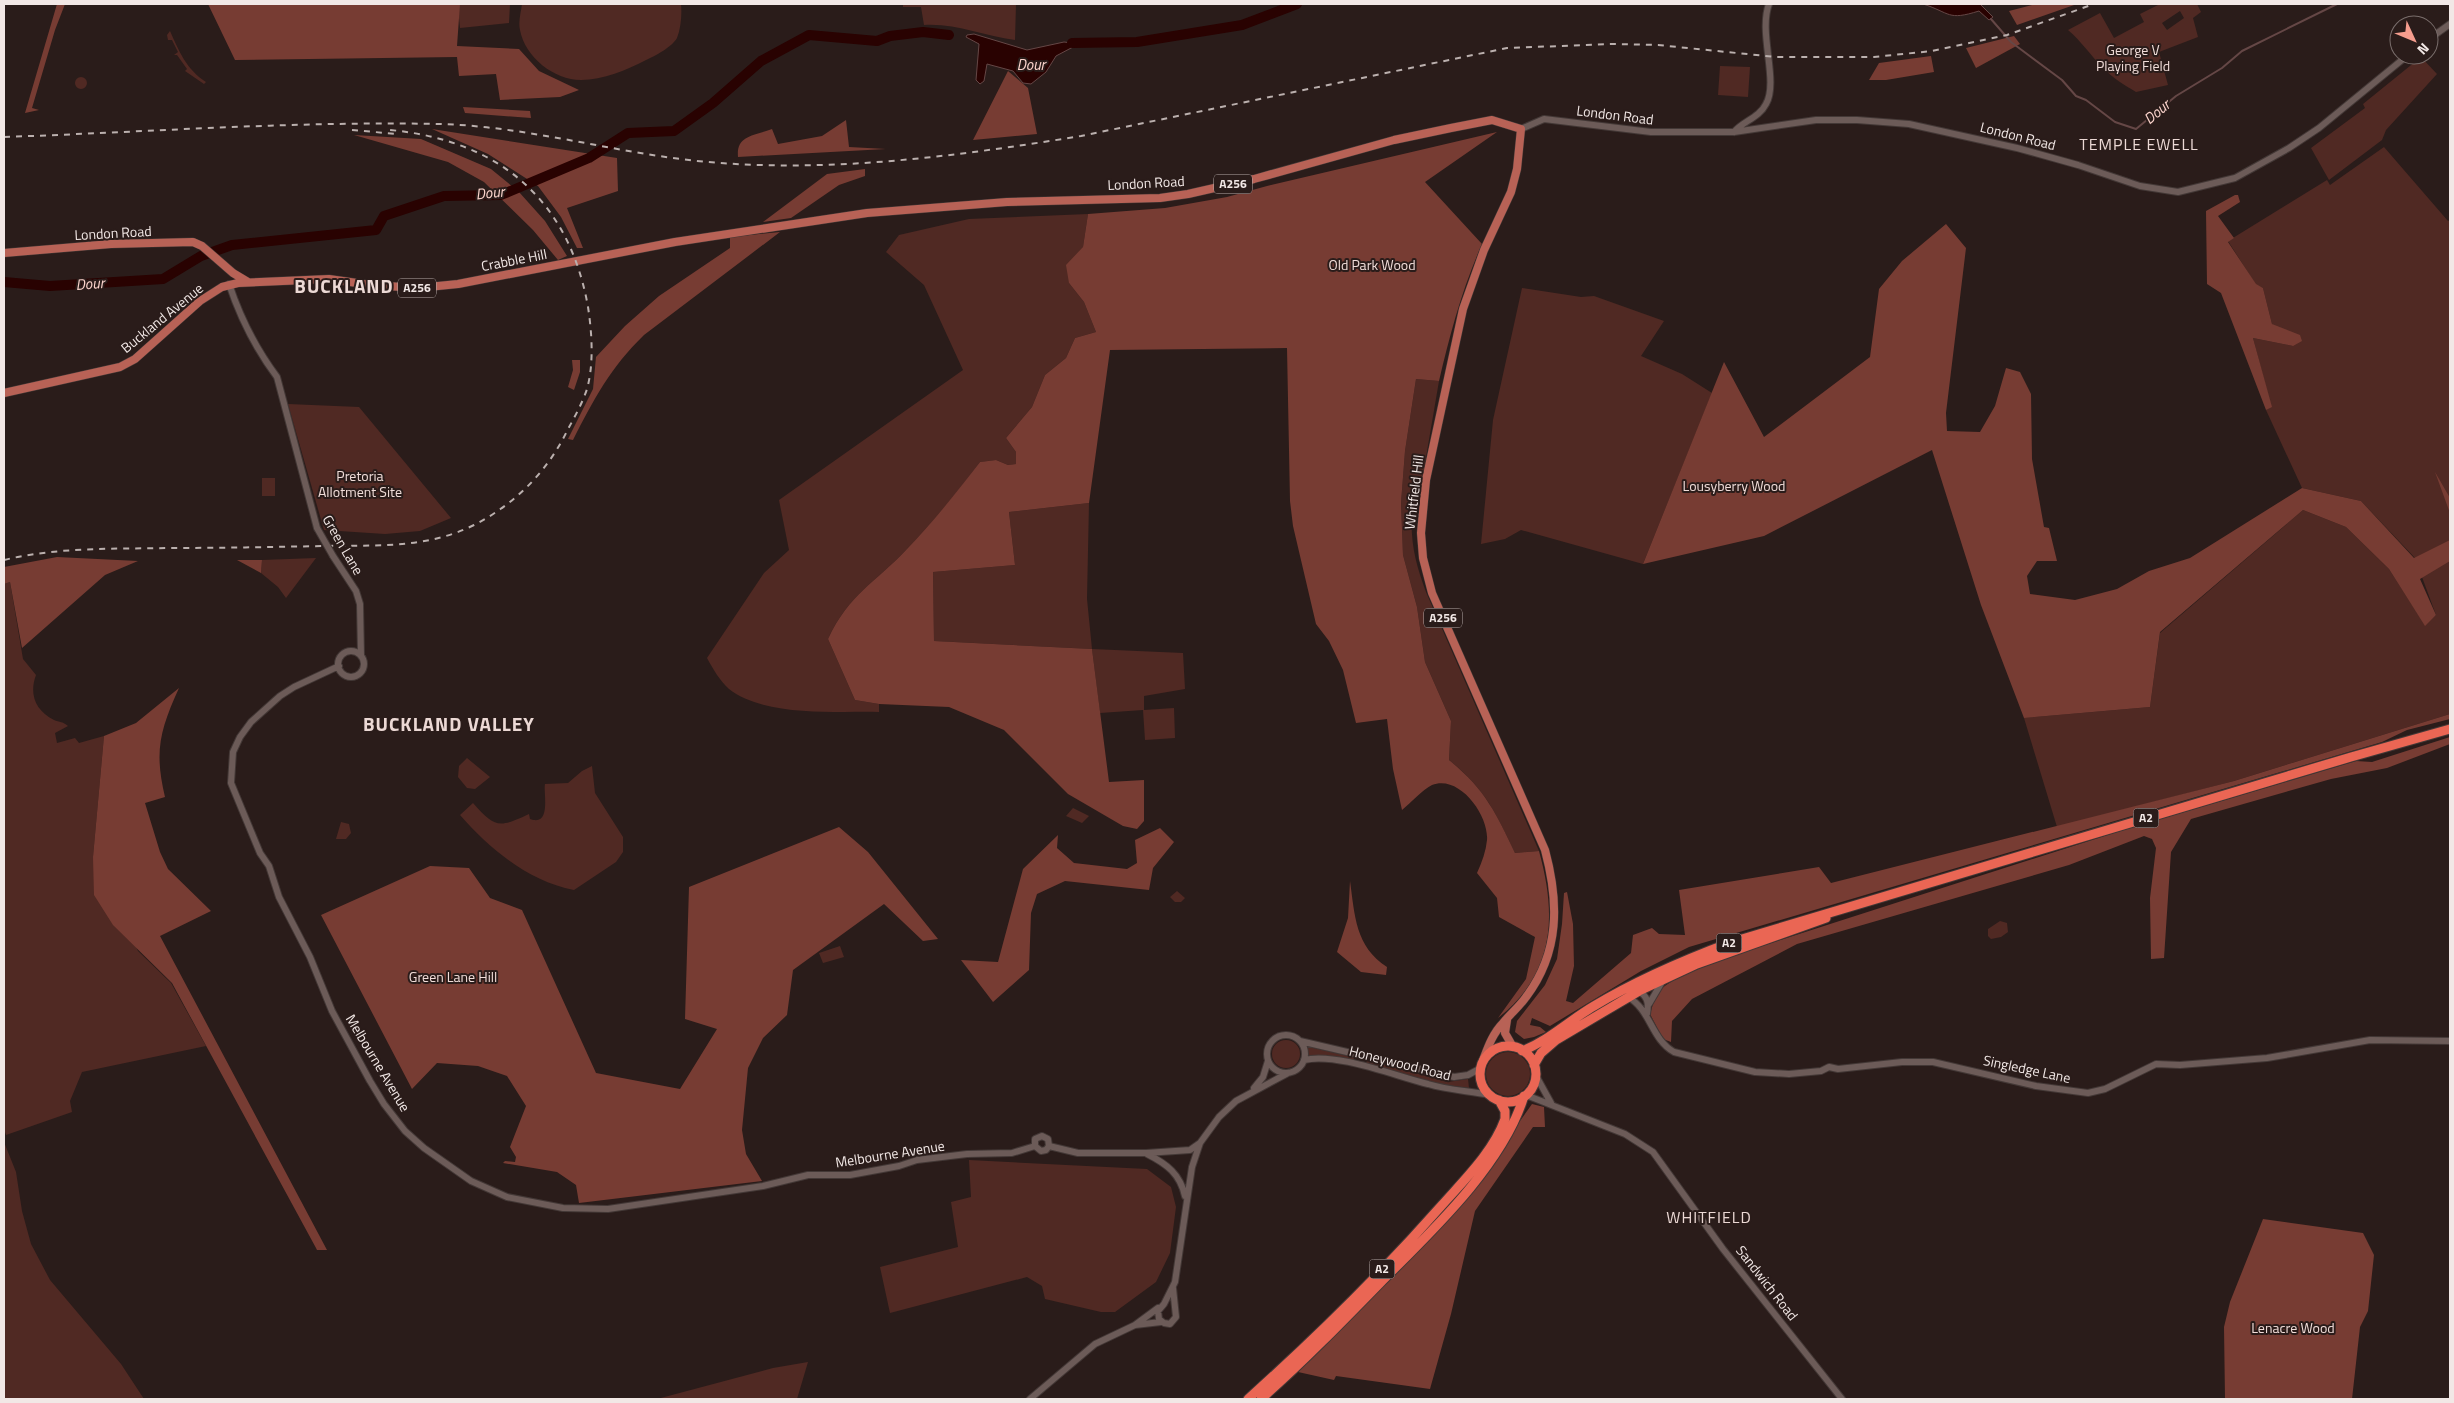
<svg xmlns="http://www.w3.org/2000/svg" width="2454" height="1403" viewBox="0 0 2454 1403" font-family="'Titillium Web',sans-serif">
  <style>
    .green { fill: #502923; fill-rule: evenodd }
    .forest { fill: #773c33 }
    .water { fill: #290201; stroke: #654746 }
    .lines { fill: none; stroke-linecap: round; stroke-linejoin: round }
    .stream { stroke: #654746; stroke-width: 2 }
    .river { stroke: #290201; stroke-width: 10 }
    .minor-casing { stroke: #433836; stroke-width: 8 }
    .major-casing { stroke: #433836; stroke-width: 9 }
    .highway-casing { stroke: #433836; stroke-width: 11 }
    .minor { stroke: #6c5b58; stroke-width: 6 }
    .major { stroke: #b86256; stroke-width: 8 }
    .highway { stroke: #ea6654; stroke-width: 9 }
    .rail { stroke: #bbb0ae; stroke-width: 2; stroke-dasharray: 6 6; stroke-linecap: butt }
    .minor-bridge-casing { stroke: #433836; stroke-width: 8; stroke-linecap: butt }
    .minor-bridge { stroke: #6c5b58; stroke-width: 6 }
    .labels { text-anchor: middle; stroke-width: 4; stroke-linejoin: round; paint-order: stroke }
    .shield { fill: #2a1c1a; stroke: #b6aba9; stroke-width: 1 }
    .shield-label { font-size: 12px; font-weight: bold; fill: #f2e8e6 }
    .park-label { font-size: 14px; fill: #f1ddd9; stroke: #2a1c1a }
    .street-label { font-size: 14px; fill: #f2e8e6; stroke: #2a1c1a }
    .water-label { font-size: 15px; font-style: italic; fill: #fed6ce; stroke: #2a1c1a }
    .quarter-label { font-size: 16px; letter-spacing: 1px; fill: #ecd9d5; stroke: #2a1c1a }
    .district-label { font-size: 19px; font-weight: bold; letter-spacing: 1px; fill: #ecd9d5; stroke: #2a1c1a }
  </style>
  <rect width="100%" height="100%" fill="#2a1c1a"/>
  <path class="green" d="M460,4H510L509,23L460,28L458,9Z
    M522,4H681C682,14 681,28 677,38C672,47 655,56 646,60C627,70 603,80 581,80C554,80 525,57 520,30C518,22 521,12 522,4Z
    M903,4H1016L1015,40C984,36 955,23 924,25L921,7H903Z
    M2160,4H2197L2201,12L2193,18L2198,37L2159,52L2168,85L2136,92C2124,85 2113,78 2103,68C2091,56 2082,42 2068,30L2100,13L2114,38L2144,22L2140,14ZM2180,11L2184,18L2167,30L2162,23Z
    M170,31C179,51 186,69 206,82L204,84L185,71L187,69L177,55H174L178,52L172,40H168L167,35Z
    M2421,57L2437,74L2386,130L2382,140L2329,180L2311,148L2365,108L2363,104Z
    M1720,66L1750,67L1748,97L1718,95Z
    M75 83a6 6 0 1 1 12 0a6 6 0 1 1-12 0Z
    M2384,147L2448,221L2450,220V714L2234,781L2057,827L2024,718L2150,707L2160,633L2303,510L2346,527L2389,569L2425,625L2436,615L2415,558L2361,501L2302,488L2266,410L2271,406L2253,338L2293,346L2272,324L2263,288L2256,285L2228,241L2327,180L2330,185Z
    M1088,214L1083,247L1069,283L1084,302L1096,332L1075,338L1066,358L1045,375L1032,407L1006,438L1016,452V464L1008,465L996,460L980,462C957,493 933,522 906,550C875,583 849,594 828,639L855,700L879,704V712C836,711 765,717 729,689C720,681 713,669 707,658L764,573L789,550L779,500L963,370L924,285L886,252L899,235L969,219Z
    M1522,288L1581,297L1594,296L1664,321L1641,356L1682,374L1712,393L1643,564L1521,530L1505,539L1481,544L1493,420Z
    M1416,379L1439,381L1417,510L1412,513C1410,542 1416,565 1426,592L1539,851L1515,853C1495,812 1486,790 1449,760L1451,721L1425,662L1417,607L1403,555L1401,503L1405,451Z
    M288,404L359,407L451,518L420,531L385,534L324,530Z
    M262,478H275V496H262Z
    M1089,503L1087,599L1092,649L1183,653L1185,689L1144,696V710L1174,708L1175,738L1145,740L1143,710L1100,713L1092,649L934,641L933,572L1015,565L1009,512Z
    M316,558L286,598L278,587L261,573L262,560Z
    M10,582L23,659L36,675C29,694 35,710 54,720C59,722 64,722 68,726L55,733L57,743L75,738L79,743L104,736L93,857L138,951L171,983L206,1046L82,1072L70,1101L72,1112L6,1135L4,1129V584Z
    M467,758L490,777L475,789L467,788L458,777L459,766Z
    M592,766L595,793L623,837V852L616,862L574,890C528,881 490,849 460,815L473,803C495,828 499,828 529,814L530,819C552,827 543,792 545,784L568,783L582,771Z
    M1073,808L1089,816L1082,823L1066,816Z
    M341,822L349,824L351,833L346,839H336Z
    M1177,891L1185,898L1181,902H1175L1170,897Z
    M2000,921L2007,923L2008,932L2001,937L1991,939L1988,936V929Z
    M840,946L844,957L823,963L819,953Z
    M1272 1054a14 14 0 1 1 28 0a14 14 0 1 1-28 0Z
    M1305,1046L1348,1056L1354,1058V1061L1318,1055L1306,1057Z
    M1486 1074a22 22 0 1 1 44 0a22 22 0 1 1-44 0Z
    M1367,1060L1448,1082L1468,1079L1469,1088L1438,1084L1365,1064Z
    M4,1142L16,1172L22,1211L31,1244L50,1280L121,1364L144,1399H4Z
    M969,1160L1147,1169L1171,1187L1176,1207L1170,1253L1156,1282L1115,1312H1101L1045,1299L1042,1286L1027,1277L890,1313L880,1267L958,1247L951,1202L971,1197Z
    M808,1362L797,1399H657L773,1368Z"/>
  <path class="forest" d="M57,4H65L55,30L32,108L39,110L25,113Z
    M208,4H460L457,46L519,49L539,71L579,90L560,97L500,100L496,74L459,76L457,57L235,60Z
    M2036,4H2077L2017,25L2009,11Z
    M2014,36L2020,44L1976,68L1966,48Z
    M1931,56L1934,72L1886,80H1869L1879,63Z
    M1008,71L1028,88L1037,134L973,140Z
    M463,107L530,111L531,118L465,113Z
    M846,120L849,147L886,149L738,157C736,135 754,136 772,129L778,144L822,136Z
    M432,129L617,158L618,191L567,208L583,248H577L561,217L538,186L488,154Z
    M1497,132L1425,182L1482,244C1462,289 1450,334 1439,381L1416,379L1405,451L1401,503L1403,555L1417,607L1425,662L1451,721L1449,760C1485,789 1496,813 1515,853L1539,851C1557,916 1555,974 1498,1018L1526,979L1535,937L1499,917L1497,898L1477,873C1482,862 1486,851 1487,840C1489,815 1459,774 1432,785C1422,790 1411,803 1402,810L1393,769L1387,719L1356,723L1343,670L1329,641L1316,624L1293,526L1290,501L1287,348L1110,350L1089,503L1009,512L1015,565L933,572L934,641L1092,649L1109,782L1144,780V821L1137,829L1123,826L1068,794L1004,730L949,707L879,704L855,700L828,639C849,594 875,583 906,550C933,522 957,492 980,462L996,460L1008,465L1016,464V452L1006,438L1032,407L1045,375L1066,358L1075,338L1096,332L1084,302L1069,283L1066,265L1083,247L1088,214L1165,208L1227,197L1267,186Z
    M354,135L421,139L491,169L519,192L545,221L567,256L558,260L533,230L484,182L448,162Z
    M865,169V176L839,185L791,218L763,222L827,174Z
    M2235,195H2238L2240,202L2218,216L2234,238L2228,242L2256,284L2263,288L2272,324L2300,335L2302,341L2293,346L2253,338L2272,407L2266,410L2221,293L2207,284L2206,211Z
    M1946,224L1966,248L1946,413L1947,431L1980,432L1995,406L2006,368L2020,372L2031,394L2032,459L2044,527L2049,528L2057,561H2037L2027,576L2030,594L2075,600L2117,589L2149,571L2190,558L2302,488L2361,501L2414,558L2450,540V561L2420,579L2436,615L2425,626L2389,569L2346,527L2303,510L2160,632L2150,707L2024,718L1981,605L1932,450L1764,536L1643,564L1724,362L1764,437L1870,357L1879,289L1902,261Z
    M780,232L644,335C610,368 594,399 573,440L568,439L593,389L596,357L625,326L659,296L730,248V237Z
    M572,360H580V372L574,390L568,387L573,370Z
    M2435,472L2450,498V513Z
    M57,557L138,561L105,575L22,648L10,582L4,584V567Z
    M237,560H262L261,573Z
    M179,688C160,730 154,751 165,797L145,803L160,852L168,869L211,911L160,936L327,1250H317L316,1248L172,983L113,925L94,895L93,857L104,736L136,723Z
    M2450,714V719L2407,730L2382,742L1689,947L1641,971L1550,1026L1532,1018L1530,1025L1540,1027L1546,1032L1534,1037L1524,1039L1515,1032L1517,1021L1545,985L1557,959L1562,924L1564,893L1567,892L1573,924L1574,966L1566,1001L1573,1003L1631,953L1633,935L1652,928L1659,934L1685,935L1679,890L1819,867L1831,883L2234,781Z
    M2450,737V744L2387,768L2331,779L2191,819L2171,852L2164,958L2151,959L2150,898L2156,848L2152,839L2144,836L2069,865L1797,944L1692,999L1672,1021L1671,1042L1663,1039L1650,1014C1653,1005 1654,996 1661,989C1680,973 1717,962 1740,953L2120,831L2356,761L2372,762Z
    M839,827L868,852L938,939L923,941L884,904L793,970L787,1015L763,1038L748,1068L742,1130L746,1154L762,1181L579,1203L576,1185L557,1172L503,1163L505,1161L515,1162L516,1157L510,1147L526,1106L507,1076L478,1066L437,1063L412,1089L321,915L430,866L469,868L490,898L522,910L596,1073L680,1089L717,1029L685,1019L689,887Z
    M1160,828L1174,842L1153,868L1149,890L1065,881L1037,894L1031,913L1029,970L993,1002L961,960L998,962L1023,869L1058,835L1057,848L1074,863L1127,869L1137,863L1135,840Z
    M1350,881C1355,916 1355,946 1387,967L1386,975L1361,972L1337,952L1348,918Z
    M1532,1104L1544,1107L1545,1127H1533L1475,1211L1451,1314L1430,1389L1336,1376L1334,1380L1298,1372L1460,1205Z
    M2263,1219L2363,1233L2374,1255L2368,1311L2360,1327L2352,1399H2225L2224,1327L2230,1302Z"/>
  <path class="water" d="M1923,4H1980L1993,17L1989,20L1979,11C1947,21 1951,13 1923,4Z
    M974,34L1027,50L1064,42L1072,43L1073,47L1056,56L1046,72L1031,84L1023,83L1013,71L987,64L984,81L980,84L976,80L979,44L966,37L967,35Z"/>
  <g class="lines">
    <path class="stream" d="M1991,19L2011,42L2062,80L2076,96L2086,100L2115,122L2136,129L2176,96L2222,68L2242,51L2337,4"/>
    <path class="river" d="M1072,43L1137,42L1242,25L1297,4
      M4,282L50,286L163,279L201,256L232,245L376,230L384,216L444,196L501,195L589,158L628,133L674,131L713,103L761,61L809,35L877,41L890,36L923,32L949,35"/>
    <g class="minor-casing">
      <path id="minor" d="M2429,39L2450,24
        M1521,129L1544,119L1651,132H1734L1816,120H1857L1909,124L2017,148L2078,165L2140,186L2178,192L2235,178L2289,148L2319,128L2408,55
        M1734,132C1743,121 1759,118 1766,104C1779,81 1758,33 1769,4
        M229,284C240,317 256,349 277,377L317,528
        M333,556L356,591L360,604L361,656
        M338 664a13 13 0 1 1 26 0a13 13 0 1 1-26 0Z
        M339,666L294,687L280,696L251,722L240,737L233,752L231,783L260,853L269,866L279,897L310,957L332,1011L370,1081L384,1104L405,1131L424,1148L471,1181L507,1197L563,1208L608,1209L763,1186L808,1175H850L899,1166L917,1160L967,1154L1012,1153L1035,1146
        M1637,990C1648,996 1649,1003 1647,1014
        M1628,997C1651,1010 1651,1039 1674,1052L1755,1072L1789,1074L1821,1071L1829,1067L1838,1069L1902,1062H1933L2036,1086L2088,1093L2105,1089L2156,1064L2180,1065L2267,1058L2370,1040L2450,1041
        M1649,1004L1662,982
        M1267 1054a19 19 0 1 1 38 0a19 19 0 1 1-38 0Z
        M1300,1041L1454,1077L1468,1075L1481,1068
        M1304,1060C1336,1052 1395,1076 1428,1084C1448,1090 1469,1091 1489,1095
        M1535,1074L1551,1103
        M1254,1088L1263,1077L1268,1061
        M1526,1095L1625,1134L1653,1152L1723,1249L1842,1399
        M1035,1146V1139L1042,1136L1048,1139L1049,1146
        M1035,1146L1041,1151L1046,1150L1049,1146
        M1049,1146L1078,1153H1146L1190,1150L1200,1143
        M1147,1154C1167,1164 1180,1174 1185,1196
        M1173,1288L1176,1317L1170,1324L1164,1323L1159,1319L1158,1311L1164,1304L1175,1282L1192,1167L1200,1143L1219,1117L1236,1101L1288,1073
        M1135,1325L1161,1322
        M1030,1399L1095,1344L1135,1325L1158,1308"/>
    </g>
    <g class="major-casing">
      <path id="major" d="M4,253L111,244L193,242L202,246L233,273L248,282
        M4,393L120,367L135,359L200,301L222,287L238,283L329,279L371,285L418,288L458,284L675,242L867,213L1007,202L1160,198L1188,194L1254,179L1394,140L1451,128L1492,120L1521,129L1517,169L1511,192L1484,250L1463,309L1426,480L1421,533L1423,558L1432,593L1545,850C1559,902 1560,952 1526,997C1519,1007 1510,1014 1503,1023C1493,1033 1488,1047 1483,1060
        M1507,1020L1505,1033L1513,1047"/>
    </g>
    <g class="highway-casing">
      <path id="highway" d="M1480 1074a28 28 0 1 1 56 0a28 28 0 1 1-56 0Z
        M1522,1051C1548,1041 1570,1020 1594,1006C1637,980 1684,960 1732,942L2351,757L2450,729
        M1534,1065L1541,1053L1556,1040L1639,991L1697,964L1826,918
        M1248,1399C1316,1338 1382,1273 1442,1205C1465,1179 1493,1152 1505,1119V1111L1499,1100
        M1261,1399C1303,1362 1342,1322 1381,1282C1431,1232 1503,1165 1524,1096"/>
    </g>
    <use href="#minor" class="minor"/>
    <use href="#major" class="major"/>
    <use href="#highway" class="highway"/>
    <path class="rail" d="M352,130L397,134
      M4,137C149,132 293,121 438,124C529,126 617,154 708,162C832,173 958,156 1081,136L1507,48L1613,44L1658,45L1776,57H1874L1932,51L2007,35L2094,4
      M4,560C57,547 113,549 168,548C220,548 271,547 323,546C375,545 426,549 474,525C515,504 547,472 567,431C574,418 582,404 587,389C594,364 592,333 588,307C569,199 498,140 390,130"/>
    <g class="minor-bridge-casing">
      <path id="minor-bridge" d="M317,528L333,556"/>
    </g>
    <use href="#minor-bridge" class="minor-bridge"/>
  </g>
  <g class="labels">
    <g class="shield">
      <rect x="1214" y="174.5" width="38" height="19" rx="4"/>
      <rect x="398" y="278.5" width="38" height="19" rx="4"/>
      <rect x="1424" y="608.5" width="38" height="19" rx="4"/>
      <rect x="2133.5" y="808.5" width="25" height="19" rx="4"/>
      <rect x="1716.5" y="933.5" width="25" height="19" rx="4"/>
      <rect x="1369.5" y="1259.5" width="25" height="19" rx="4"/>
    </g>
    <g class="shield-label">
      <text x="1233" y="188">A256</text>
      <text x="417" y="292">A256</text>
      <text x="1443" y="622">A256</text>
      <text x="2146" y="822">A2</text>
      <text x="1729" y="947">A2</text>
      <text x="1382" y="1273">A2</text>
    </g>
    <g class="park-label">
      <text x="2133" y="55">George V<tspan x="2133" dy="16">Playing Field</tspan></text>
      <text x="1372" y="270">Old Park Wood</text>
      <text x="360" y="481">Pretoria<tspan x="360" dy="16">Allotment Site</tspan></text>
      <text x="1734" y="491">Lousyberry Wood</text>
      <text x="453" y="982">Green Lane Hill</text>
      <text x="2293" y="1333">Lenacre Wood</text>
    </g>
    <g class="street-label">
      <text transform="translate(1615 115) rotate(7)" y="5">London Road</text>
      <text transform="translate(2018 136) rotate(14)" y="5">London Road</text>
      <text transform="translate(1146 183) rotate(-3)" y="5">London Road</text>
      <text transform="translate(113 233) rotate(-3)" y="5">London Road</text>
      <text transform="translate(514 260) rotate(-11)" y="5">Crabble Hill</text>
      <text transform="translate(162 318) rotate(-39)" y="5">Buckland Avenue</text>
      <text transform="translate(1414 492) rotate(-83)" y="5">Whitfield Hill</text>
      <text transform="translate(343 545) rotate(60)" y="5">Green Lane</text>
      <text transform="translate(378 1063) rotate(59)" y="5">Melbourne Avenue</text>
      <text transform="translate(1400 1063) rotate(14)" y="5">Honeywood Road</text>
      <text transform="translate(2027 1069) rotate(12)" y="5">Singledge Lane</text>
      <text transform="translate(890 1154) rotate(-9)" y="5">Melbourne Avenue</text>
      <text transform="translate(1767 1283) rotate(52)" y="5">Sandwich Road</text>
    </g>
    <g class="water-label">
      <text x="1031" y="70">Dour</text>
      <text transform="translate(2157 112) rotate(-40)" y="5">Dour</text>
      <text transform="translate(490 193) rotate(-6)" y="5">Dour</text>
      <text transform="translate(90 284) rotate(-4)" y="5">Dour</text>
    </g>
    <g class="quarter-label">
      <text x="2139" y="150">TEMPLE EWELL</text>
      <text x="1709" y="1223">WHITFIELD</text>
    </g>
    <g class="district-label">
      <text x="344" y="293">BUCKLAND</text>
      <text x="449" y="731">BUCKLAND VALLEY</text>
    </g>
  </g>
  <rect width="2454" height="1403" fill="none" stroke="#f2e8e6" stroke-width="10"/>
  <g transform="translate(2414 40) rotate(134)"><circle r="24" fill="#2a1c1a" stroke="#7a6e6c"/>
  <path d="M0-4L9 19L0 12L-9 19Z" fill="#f59d8e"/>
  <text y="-8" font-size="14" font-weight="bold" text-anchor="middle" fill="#f2e8e6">N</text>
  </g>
</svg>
